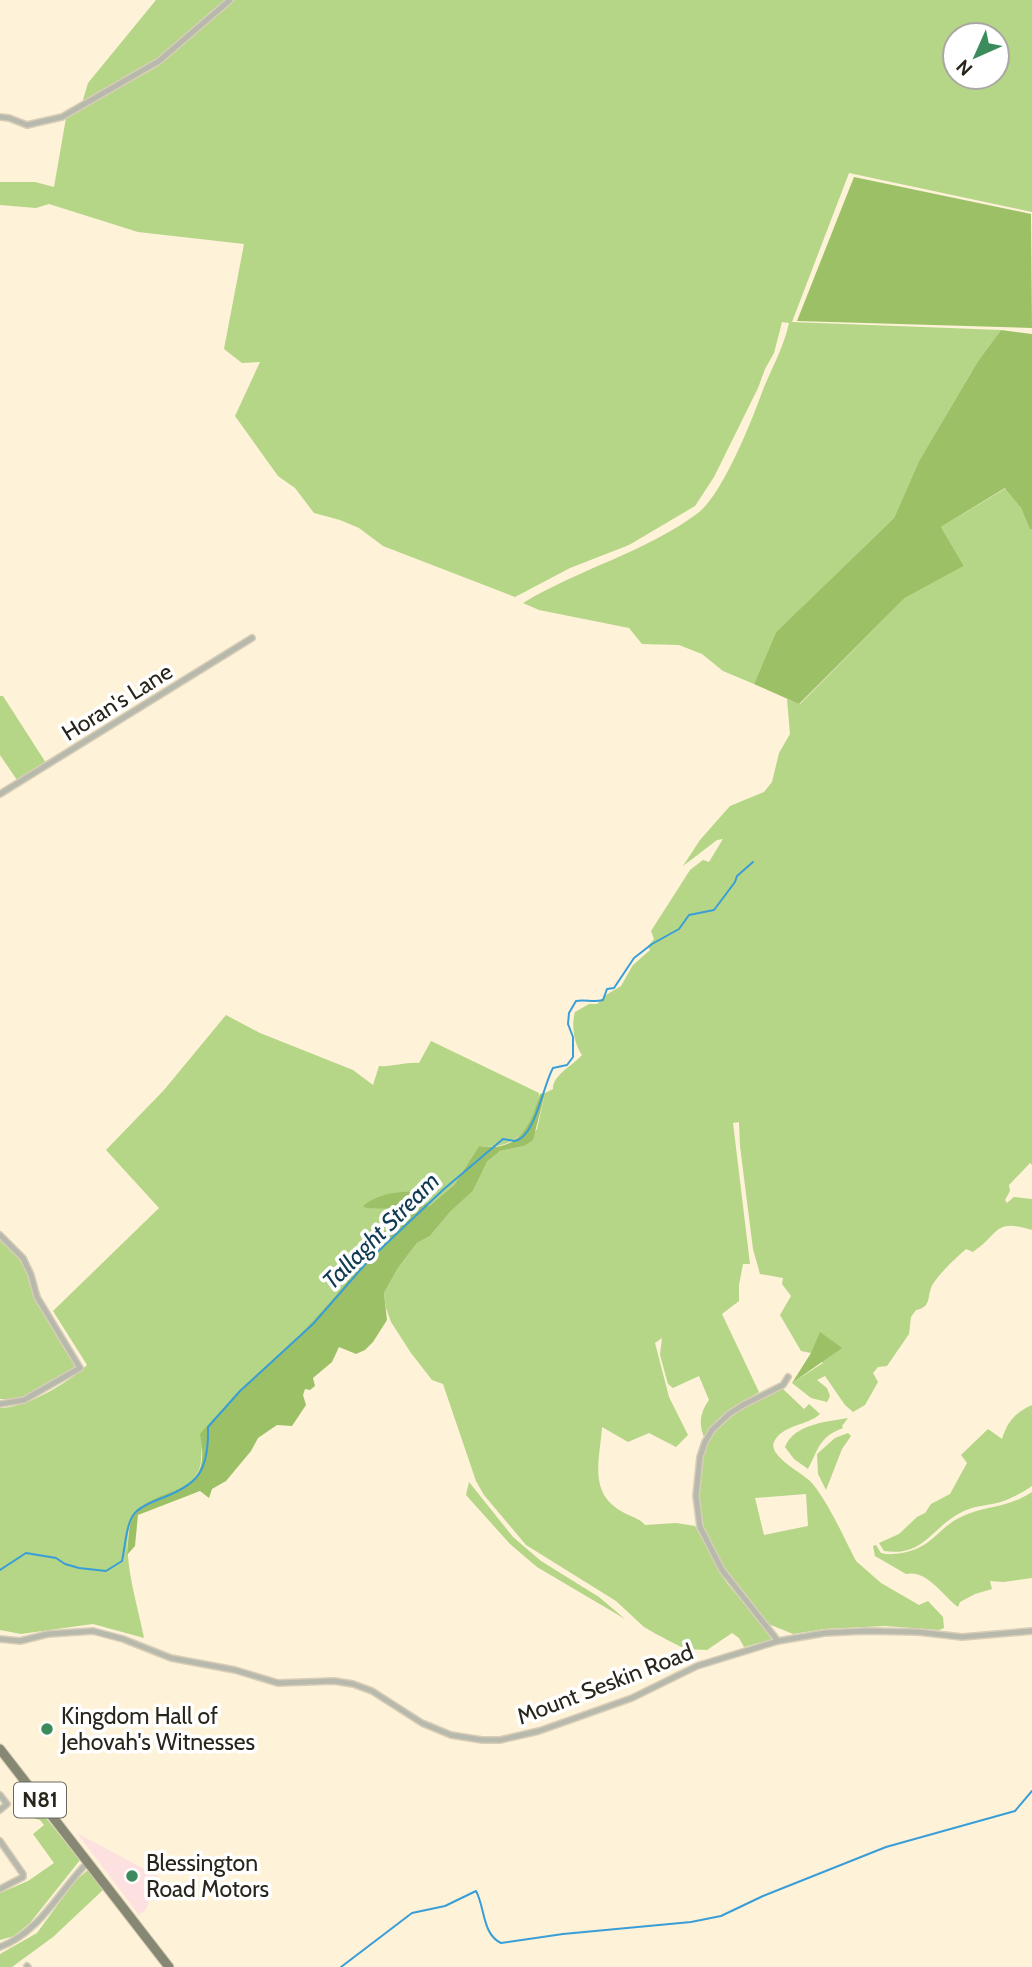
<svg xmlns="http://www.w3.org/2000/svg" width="1032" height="1967" viewBox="0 0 1032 1967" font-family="Cabin,sans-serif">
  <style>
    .commercial { fill: #fde1e0 }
    .green { fill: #b5d587; fill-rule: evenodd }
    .forest { fill: #9cc065 }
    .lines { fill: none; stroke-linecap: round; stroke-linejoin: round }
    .stream { stroke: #399ed8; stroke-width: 2 }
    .street-casing { stroke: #d8cdb6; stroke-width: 8 }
    .primary-casing { stroke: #d8cdb6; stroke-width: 11 }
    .street { stroke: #b8b9ad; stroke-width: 5 }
    .primary { stroke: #878873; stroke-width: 9 }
    .poi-dot { fill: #3b8b5c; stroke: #fff; stroke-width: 2.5 }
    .labels { text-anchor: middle; stroke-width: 7; stroke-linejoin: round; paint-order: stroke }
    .shield { fill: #fff; stroke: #69665f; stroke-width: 2 }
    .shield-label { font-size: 21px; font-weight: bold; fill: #29251b }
    .street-label { font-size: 23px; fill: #29251b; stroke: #fff }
    .poi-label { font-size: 23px; fill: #29251b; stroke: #fff; text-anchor: start }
    .water-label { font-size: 24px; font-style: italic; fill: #103a52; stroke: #fff }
  </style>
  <rect width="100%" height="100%" fill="#fef2d8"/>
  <path class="commercial" d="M77,1833L159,1877L146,1909L139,1915Z"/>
  <path class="green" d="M156,0H225L149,66L82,103L88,83Z
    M235,0H1032V212L849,173L792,322L1001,330L978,361L919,461L894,518L776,632L754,684L723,671L702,654L679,645L642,644L629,628L539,610L523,603C579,569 646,552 698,513C723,494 753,418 764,387C773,366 784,346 789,323L782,322L774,353L765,369L758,388L714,477L695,506L629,545L570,568L515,597L383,546L359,528L340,520L314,513L295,488L278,476L235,416L260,362L242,363L224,349L244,244L138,232L49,204L36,208L0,205V182H35L54,187L66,118L153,69ZM955,35H997V77H955Z
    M1006,488L1021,508L1030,530L1032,529V1165L1030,1163L1009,1185L1010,1191L1005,1200L1007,1203L1014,1197L1032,1199V1230C993,1218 1000,1234 973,1252L966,1249C957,1257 935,1277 931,1288C927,1299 931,1307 916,1310L911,1317L909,1334L887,1366L878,1367L873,1373L878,1382L865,1405L853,1412L845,1405L825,1376L817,1380L827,1388L830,1396L827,1402L811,1398L792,1383L823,1363L811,1353L801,1351L780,1315L791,1296L782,1284L783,1278L760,1274L753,1249L740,1146L739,1122L733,1123L750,1264H743L739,1285V1301L722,1314L759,1392L730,1411L705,1439C698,1425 700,1412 709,1400L699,1376L673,1388L668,1384L660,1355L662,1338L655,1343L669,1397L688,1435L676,1447L649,1433L628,1442L602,1427C600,1459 588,1492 621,1511C630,1517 638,1517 645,1525L676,1523L695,1526L726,1582L773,1639L744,1647L739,1638L732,1633L707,1650L685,1649L656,1634L644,1627L616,1601L526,1545L484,1495L476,1481L443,1384L432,1380L411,1353L391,1322L386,1308L384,1293L398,1268L417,1243L430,1236L450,1212L473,1191L487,1162L500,1151L524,1146L537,1129L545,1093L553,1089C552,1076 572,1066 582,1055C574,1044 571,1025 575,1012L589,1004H597L606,995L621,986L633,965L650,950L648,946L654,939L651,931L690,870L703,860L709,862L723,839L717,840L683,866L700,840L730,806L764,792L772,782L779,753L790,734L787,699L800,704L905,598L964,566L941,527Z
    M0,696H3L46,763L17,780L0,755Z
    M226,1015L260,1033L353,1070L373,1085L379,1066C393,1067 405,1062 419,1063L431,1041L539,1093C538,1126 513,1152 479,1146L454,1185L429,1206L420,1199L397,1212L367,1257L333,1300L202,1445C201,1453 202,1465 198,1472C185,1499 141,1492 131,1521C120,1553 138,1605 144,1638L93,1624L21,1634L0,1630V1408C26,1408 68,1383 87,1365L53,1311L159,1208L106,1150L164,1090Z
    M0,1239L20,1258L25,1268L33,1295L79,1370L23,1399H0Z
    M782,1388L804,1409L809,1404L820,1414C807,1426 783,1424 774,1442C768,1455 800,1472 809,1480C826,1497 844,1538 856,1561L881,1583L919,1605L928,1601L943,1617L944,1628L939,1630L885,1626L825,1629L793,1634L766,1623L733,1579L727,1575L701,1525L699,1516C699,1499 700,1465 705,1450C716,1418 755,1402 782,1388ZM806,1494L808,1526L764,1535L755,1498Z
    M1032,1405V1486C1022,1493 1009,1500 997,1503C984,1506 972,1506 960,1513C931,1528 924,1557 884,1551L879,1543L899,1534L917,1517L925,1513L931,1504L950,1494L967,1463L961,1455L988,1429L1002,1439C1008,1421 1015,1413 1032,1405Z
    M848,1418L842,1426L843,1428C819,1437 819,1448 808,1469L794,1459L785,1447C794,1424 826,1422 848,1418Z
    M848,1433L851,1436L842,1449L826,1490L818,1474L817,1454L835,1438Z
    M469,1482L513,1537L541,1561L599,1597L625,1619L537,1567L510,1544L466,1495Z
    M1032,1492V1578L1004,1582L990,1581L992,1589L975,1594L960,1602L958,1607C943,1596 927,1569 906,1574L875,1556L873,1546L876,1545L881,1553C889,1555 894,1554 902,1553C934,1547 936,1529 961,1517C986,1505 1006,1509 1032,1492Z
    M33,1802L80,1860L30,1923L14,1936L0,1940V1893L28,1881L54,1863L33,1834L44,1825L40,1820L20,1814L18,1815L13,1811L18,1807L23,1810Z
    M88,1870L103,1890L53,1937L12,1967H0V1954L37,1933L75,1881Z"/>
  <path class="forest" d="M854,177L1031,214L1032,328L797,321Z
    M1001,330L1032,334V529L1030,530L1021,508L1005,488L941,527L964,566L905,598L799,704L754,684L776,632L894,518L919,461L978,361Z
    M545,1093L533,1140L524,1146L500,1151L487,1162L473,1191L450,1212L430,1236L417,1243L398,1268L384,1293L387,1320L373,1342L365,1350L356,1354L339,1347L332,1362L313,1378L315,1386L310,1390L305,1389L303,1395L306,1405L292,1426L277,1425L258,1438L251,1451L226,1481L212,1489L209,1498L200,1491L138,1515L135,1546L127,1555C129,1542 127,1524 135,1513C160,1483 214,1501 200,1434C236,1392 278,1359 315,1319C346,1286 372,1250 397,1212L395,1209L366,1208L363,1206C376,1194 404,1189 420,1193V1199L429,1206L454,1185L479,1146C518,1153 531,1126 540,1094Z
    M820,1332L842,1348L792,1383L811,1353Z"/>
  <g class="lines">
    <path class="stream" d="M0,1570L26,1553L56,1558L65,1564L79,1568L106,1571L122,1561C125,1548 126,1524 134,1514C139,1507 150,1503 157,1500C199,1485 209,1471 208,1427L240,1391L313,1324L369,1260L444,1189L503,1139C504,1139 514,1141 514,1141C535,1139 543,1085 553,1068L567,1065L573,1057V1037L568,1024L569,1013L576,1001C586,999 593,1003 603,1000L607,989L614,988L634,958L652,944L679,929L689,915L714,910L735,882L737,876L753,862
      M341,1967L412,1913L445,1906L476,1891C485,1907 482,1934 501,1943L563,1934L691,1922L721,1916L763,1896L886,1847L1015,1811L1032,1791"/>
    <g class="street-casing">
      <path id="street" d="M0,117L9,118L27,125L62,117L159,61L230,0
        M0,794L252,638
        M0,1235L23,1258L31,1275L37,1297L80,1368L24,1400L0,1404
        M0,1639L20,1641L48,1634L93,1631L123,1639L171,1658L235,1670L278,1683L334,1681L353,1684L372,1691L422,1723L451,1735L482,1740H500L539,1731L632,1698L697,1666L778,1641L825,1633L865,1631L918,1632L962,1637L1032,1631
        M778,1641L722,1570L700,1527L696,1496L700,1457L705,1442L712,1430L729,1414L743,1405L783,1385L788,1377
        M0,1795L7,1804L0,1810
        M0,1841L23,1874V1877L0,1889
        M0,1947C40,1932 59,1891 88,1862
        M27,1966L28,1967"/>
    </g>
    <g class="primary-casing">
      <path id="primary" d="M0,1749L169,1967"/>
    </g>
    <use href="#street" class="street"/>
    <use href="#primary" class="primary"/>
  </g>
  <g class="poi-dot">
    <circle cx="47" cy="1729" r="7"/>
    <circle cx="132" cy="1876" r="7"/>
  </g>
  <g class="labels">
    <rect class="shield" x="14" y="1782.5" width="52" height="35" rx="5"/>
    <g class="shield-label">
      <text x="40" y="1807">N81</text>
    </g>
    <g class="street-label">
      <text transform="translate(117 702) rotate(-32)" y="8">Horan's Lane</text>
      <text transform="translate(605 1684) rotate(-21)" y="8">Mount Seskin Road</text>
    </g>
    <g class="poi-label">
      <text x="61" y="1724">Kingdom Hall of<tspan x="61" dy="26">Jehovah's Witnesses</tspan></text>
      <text x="146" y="1871">Blessington<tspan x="146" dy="26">Road Motors</tspan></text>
    </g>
    <g class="water-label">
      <text transform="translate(381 1231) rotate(-45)" y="8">Tallaght Stream</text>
    </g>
  </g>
  <g transform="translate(976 56) rotate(225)"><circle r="33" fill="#ffffff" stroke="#a9a8a4" stroke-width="2"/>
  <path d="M0-5L12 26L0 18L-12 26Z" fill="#3b8b5c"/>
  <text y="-10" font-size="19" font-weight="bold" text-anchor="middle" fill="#29251b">N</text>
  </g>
</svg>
